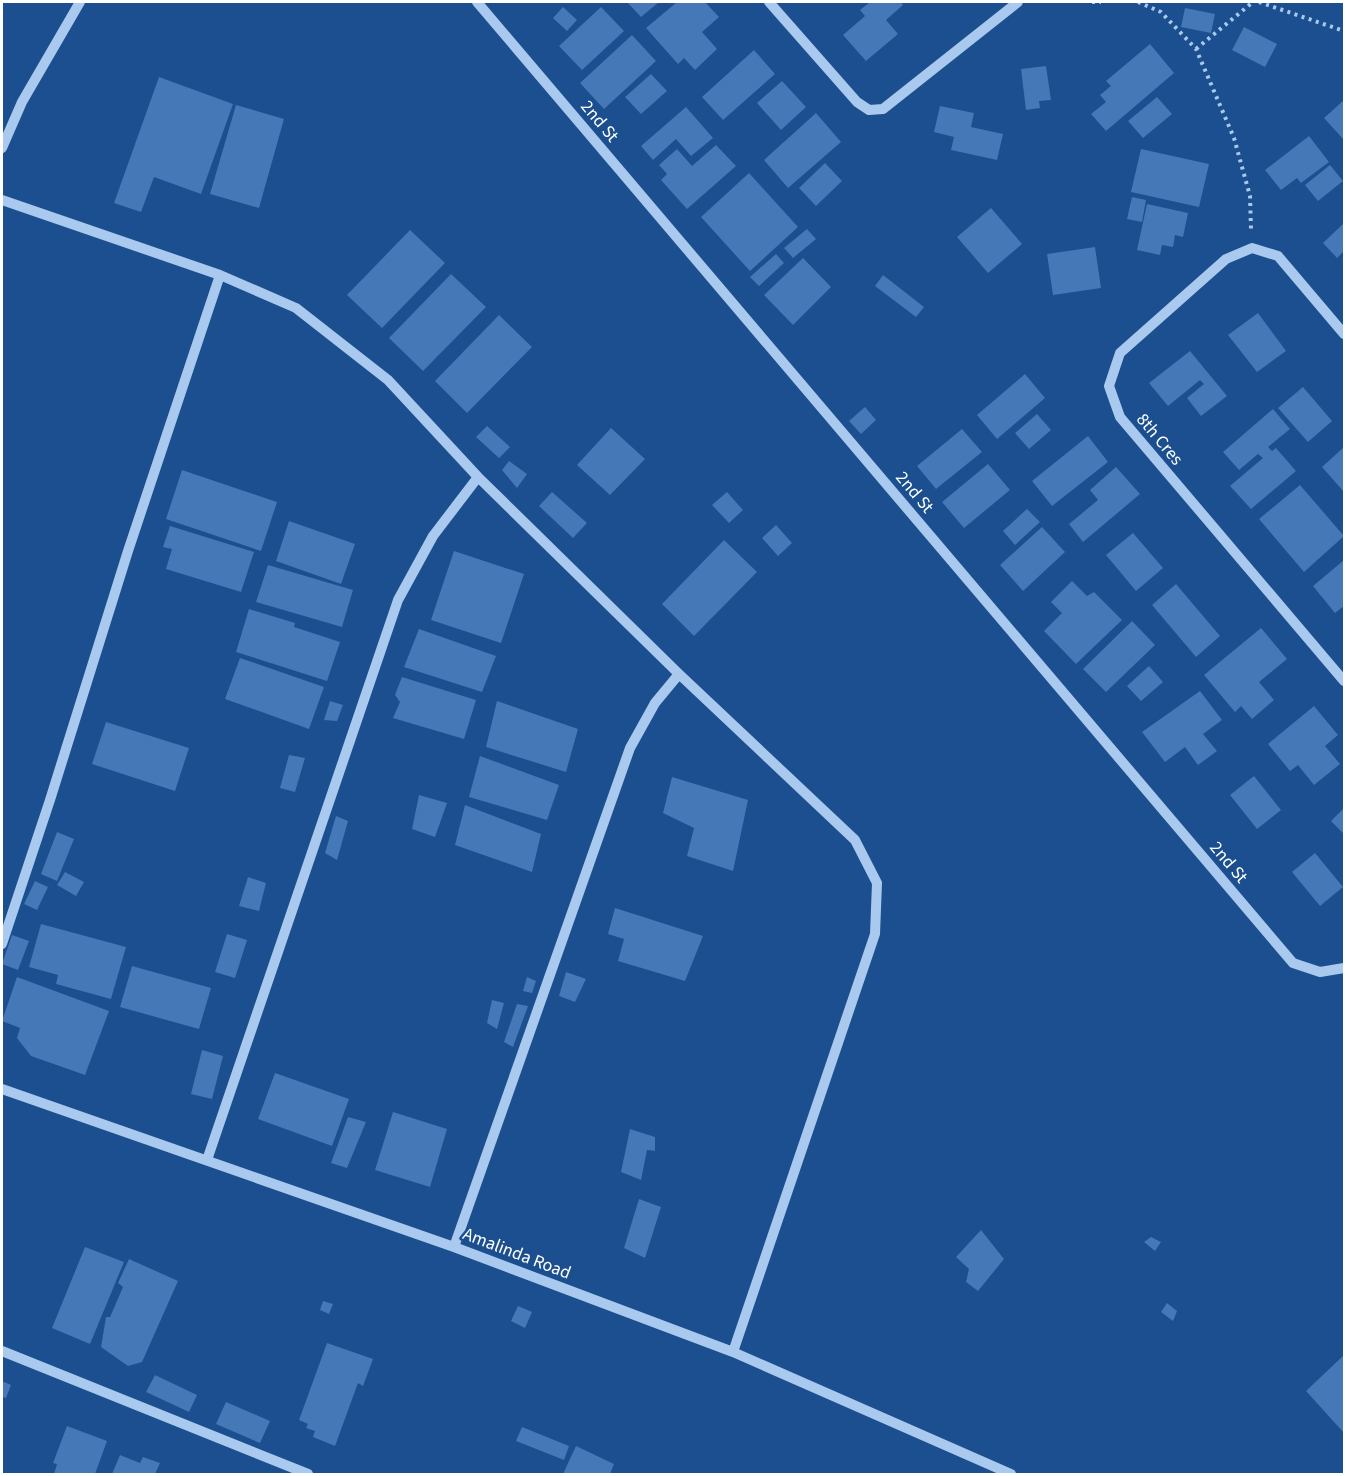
<svg xmlns="http://www.w3.org/2000/svg" width="1346" height="1476" viewBox="0 0 1346 1476" font-family="'Source Sans 3',sans-serif">
  <style>
    .building { fill: #4478b7 }
    .lines { fill: none; stroke-linecap: round; stroke-linejoin: round }
    .path { stroke: #a9c9ee; stroke-width: 4; stroke-dasharray: 3 4.5; stroke-linecap: butt }
    .minor { stroke: #a9c9ee; stroke-width: 10 }
    .labels { text-anchor: middle; stroke-width: 5; stroke-linejoin: round; paint-order: stroke }
    .street-label { font-size: 18px; fill: #fff; stroke: #1b4f8f }
  </style>
  <rect width="100%" height="100%" fill="#1b4f8f"/>
  <path class="building" d="M627,2H659L641,17Z
    M677,2H705L719,17L702,32L717,49L695,70L684,58L678,64L646,28Z
    M870,2H901L903,5L886,20L898,34L866,61L843,35L865,16L860,10Z
    M563,7L577,20L567,31L553,18Z
    M601,7L624,31L582,70L559,46Z
    M1185,8L1215,14L1211,33L1181,27Z
    M1244,27L1277,44L1265,67L1232,50Z
    M632,35L656,61L604,109L580,83Z
    M1150,44L1174,73L1106,131L1091,114L1106,102L1100,95L1111,86L1106,81Z
    M754,50L775,74L723,120L702,97Z
    M1046,66L1051,100L1039,101L1040,108L1026,110L1021,69Z
    M651,74L667,91L641,114L625,97Z
    M159,77L233,104L201,194L154,177L141,212L114,203Z
    M782,81L806,107L781,130L757,103Z
    M1157,97L1172,114L1143,138L1128,121Z
    M1344,100V140L1324,118Z
    M236,105L284,119L259,208L210,194Z
    M940,106L974,113L971,127L1003,134L997,160L951,150L954,137L934,132Z
    M686,107L713,138L691,156L676,139L653,160L641,146Z
    M816,113L841,142L788,188L764,160Z
    M1309,136L1329,162L1301,183L1297,178L1281,190L1265,170Z
    M716,145L736,166L687,209L661,180L667,174L659,165L677,149L692,166Z
    M1141,149L1209,164L1199,207L1131,192Z
    M825,163L842,181L816,206L799,188Z
    M1330,165L1343,181L1318,201L1305,185Z
    M749,173L798,227L750,271L701,217Z
    M1132,197L1146,200L1142,222L1127,219Z
    M1147,204L1188,213L1183,237L1175,235L1173,247L1162,245L1160,255L1137,250Z
    M991,208L1022,244L988,273L957,237Z
    M1344,223V251L1337,258L1323,243Z
    M807,229L816,239L793,258L784,248Z
    M410,230L445,263L382,328L347,295Z
    M1095,247L1101,288L1053,295L1047,254Z
    M776,254L784,263L759,286L750,277Z
    M803,258L831,287L793,325L764,295Z
    M451,274L486,307L423,371L389,338Z
    M883,275L924,307L916,317L875,286Z
    M1258,313L1286,351L1257,372L1228,335Z
    M499,315L532,347L467,413L435,381Z
    M1190,351L1227,396L1201,416L1187,398L1204,384L1200,380L1168,406L1149,383Z
    M1025,374L1045,398L997,439L977,415Z
    M1303,387L1332,421L1308,442L1278,408Z
    M865,407L876,420L861,434L849,421Z
    M1273,409L1290,429L1268,447L1272,451L1276,448L1296,471L1251,509L1230,486L1263,458L1258,454L1239,470L1223,452Z
    M1037,414L1051,430L1029,449L1015,433Z
    M487,426L510,447L499,458L476,437Z
    M611,428L645,459L610,495L577,465Z
    M962,429L982,452L936,489L917,466Z
    M1088,436L1108,462L1052,506L1032,481Z
    M1344,447V492L1322,467Z
    M509,461L527,474L517,488L502,470Z
    M988,464L1010,490L964,528L942,502Z
    M1116,467L1140,494L1083,542L1069,524L1098,500L1090,490Z
    M182,470L277,502L261,551L166,519Z
    M1300,485L1344,536L1304,572L1259,519Z
    M552,492L587,523L573,538L539,506Z
    M727,492L743,510L729,523L712,505Z
    M1027,509L1040,522L1015,545L1003,531Z
    M289,521L355,544L341,584L276,561Z
    M776,525L792,543L778,556L762,538Z
    M170,526L254,552L241,592L166,569L172,549L163,547Z
    M1042,527L1065,552L1023,591L1000,565Z
    M1133,533L1163,568L1136,591L1106,555Z
    M724,540L757,572L694,636L662,604Z
    M454,551L524,574L501,643L431,620Z
    M1344,560V606L1335,613L1313,586Z
    M268,565L353,590L342,627L256,602Z
    M1072,581L1087,596L1094,592L1122,620L1076,664L1044,631L1062,613L1051,602Z
    M1176,584L1220,636L1196,657L1152,605Z
    M249,609L295,623L294,627L340,642L327,681L236,652Z
    M1132,621L1155,645L1106,692L1083,669Z
    M1261,628L1287,659L1259,682L1274,700L1252,719L1241,706L1235,712L1204,675Z
    M419,629L496,656L482,692L404,667Z
    M240,658L324,687L309,729L225,699Z
    M1149,666L1163,682L1141,701L1127,686Z
    M402,677L476,700L464,739L393,718L400,702L395,695Z
    M1200,691L1222,720L1203,734L1217,751L1198,765L1185,747L1165,762L1142,732Z
    M330,701L343,705L337,721L324,720Z
    M497,701L578,729L566,772L486,747Z
    M1314,706L1338,735L1325,746L1340,764L1314,785L1298,765L1290,771L1268,744Z
    M106,722L189,748L175,791L92,764Z
    M289,755L305,758L295,792L280,788Z
    M480,756L559,785L547,820L469,797Z
    M1254,776L1281,810L1257,829L1230,795Z
    M672,777L748,800L733,871L687,856L694,828L663,813Z
    M419,795L447,803L435,837L412,829Z
    M465,805L541,834L532,872L455,845Z
    M1344,808V834L1331,821Z
    M336,816L348,821L337,860L325,853Z
    M57,832L74,839L57,881L41,874Z
    M1315,853L1343,887L1320,906L1292,872Z
    M65,872L84,882L76,896L57,885Z
    M248,877L266,883L259,911L239,906Z
    M35,881L48,887L37,910L24,904Z
    M615,908L703,936L685,981L618,961L624,939L608,934Z
    M41,924L126,947L111,999L56,984L58,975L29,967Z
    M227,934L247,940L235,978L215,972Z
    M12,935L29,941L18,970L2,964Z
    M132,966L211,988L199,1029L120,1007Z
    M566,972L586,979L575,1002L559,996Z
    M17,977L109,1011L85,1075L31,1056L17,1038L20,1028L2,1021Z
    M527,977L536,981L532,993L523,991Z
    M492,1000L504,1003L497,1029L487,1023Z
    M517,1004L528,1006L513,1047L504,1042Z
    M202,1050L223,1056L212,1099L191,1094Z
    M275,1073L349,1099L332,1146L258,1119Z
    M393,1112L447,1129L430,1187L375,1170Z
    M348,1117L366,1122L347,1168L331,1163Z
    M630,1129L655,1137V1151L647,1150L641,1180L621,1172Z
    M639,1199L661,1207L645,1258L624,1248Z
    M981,1230L1004,1259L978,1291L966,1282L969,1269L956,1257Z
    M1151,1237L1161,1242L1155,1251L1144,1242Z
    M85,1247L124,1262L90,1344L52,1328Z
    M129,1259L178,1281L142,1362L128,1366L101,1347L106,1317H110L123,1287L118,1283Z
    M323,1301L333,1304L329,1314L320,1310Z
    M1167,1303L1177,1311L1173,1321L1161,1312Z
    M518,1306L532,1312L525,1328L511,1321Z
    M327,1343L373,1359L363,1386L358,1383L335,1446L313,1437L315,1431L306,1428L308,1424L299,1420Z
    M1344,1355V1433L1306,1391Z
    M155,1375L197,1395L189,1412L146,1392Z
    M2,1381L11,1385L6,1398L2,1397Z
    M226,1402L270,1421L260,1443L216,1424Z
    M67,1426L107,1441L95,1474H54L57,1464L53,1463Z
    M522,1427L569,1446L564,1460L516,1441Z
    M576,1446L614,1464L610,1474H563Z
    M120,1455L140,1463L143,1457L160,1463L155,1474H112Z"/>
  <g class="lines">
    <path class="path" d="M1092,2H1101
      M1138,2L1161,12L1196,49L1234,138L1250,196L1251,229
      M1259,2L1344,31
      M1196,49L1253,2"/>
    <path class="minor" d="M477,2L1293,963L1320,972L1344,968
      M769,2L857,102L869,110L883,109L1018,2
      M2,148L22,102L80,2
      M2,200L220,275L296,308L388,380L478,477L679,674L855,840L877,883L875,934L733,1352
      M1344,334L1278,256L1252,248L1226,259L1120,353L1109,386L1120,417L1344,681
      M2,944L50,800L128,551L220,275
      M2,1089L454,1247L733,1352L1011,1474
      M207,1160L398,600L433,536L478,477
      M454,1247L630,748L655,703L679,674
      M2,1351L308,1474"/>
  </g>
  <g class="labels">
    <g class="street-label">
      <text transform="translate(600 121) rotate(50)" y="6">2nd St</text>
      <text transform="translate(1160 439) rotate(50)" y="6">8th Cres</text>
      <text transform="translate(915 492) rotate(50)" y="6">2nd St</text>
      <text transform="translate(1229 862) rotate(50)" y="6">2nd St</text>
      <text transform="translate(517 1253) rotate(21)" y="6">Amalinda Road</text>
    </g>
  </g>
  <rect width="1346" height="1476" fill="none" stroke="#ffffff" stroke-width="6"/>
</svg>
